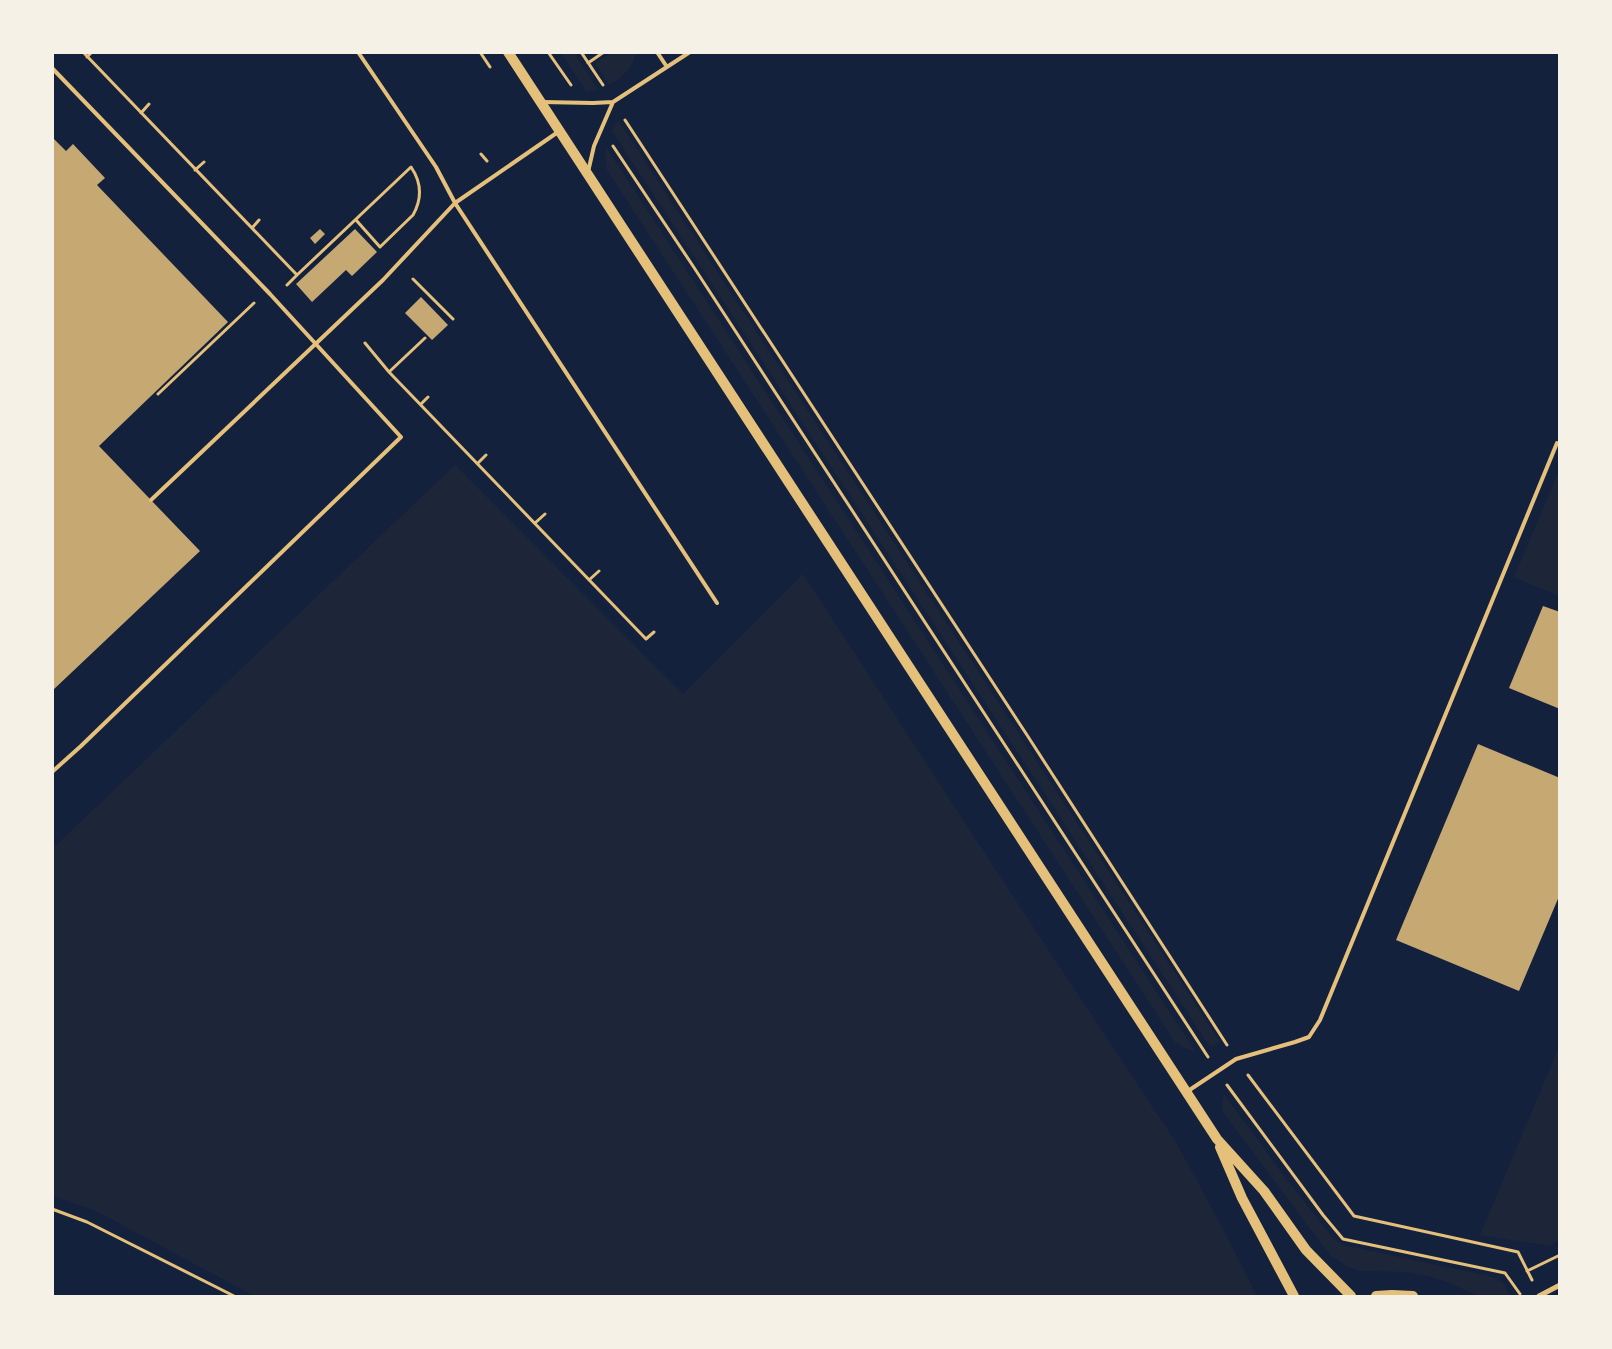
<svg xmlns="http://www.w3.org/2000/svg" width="1612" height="1349" viewBox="0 0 1612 1349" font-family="'Fira Sans Condensed',sans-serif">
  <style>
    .green { fill: #1d2539 }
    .building { fill: #c6a872 }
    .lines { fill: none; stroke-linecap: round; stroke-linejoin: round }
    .path { stroke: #e5c07b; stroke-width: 3 }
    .service { stroke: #e5c07b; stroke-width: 4 }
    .minor { stroke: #e5c07b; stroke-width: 5 }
    .secondary { stroke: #e5c07b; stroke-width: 10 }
  </style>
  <rect width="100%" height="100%" fill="#14213d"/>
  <path class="green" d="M561,53H574L598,90L586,91Z
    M611,53H635C633,69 623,77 609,85L595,63Z
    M618,120L1220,1042L1210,1047L612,131Z
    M606,147L1195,1051L1184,1048L1175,1042L607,170L605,158Z
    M455,465L683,694L803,574L995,869L1177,1144L1222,1227L1257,1296H254L96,1211L53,1196V848Z
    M1559,471V596L1514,577Z
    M1559,1047V1240L1550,1246L1480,1235Z
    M1224,1094L1284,1176L1332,1237L1343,1245L1489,1276C1502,1281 1506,1282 1508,1296H1479L1444,1281L1428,1276L1408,1272L1360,1271L1346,1266L1332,1256L1322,1245L1223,1112L1222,1104Z"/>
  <path class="building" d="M52,137L66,151L73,144L105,178L97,185L228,322L99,446L200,551L52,691Z
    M320,229L325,234L315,244L310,238Z
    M355,229L377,252L352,276L346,270L312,302L296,284Z
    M421,297L448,325L432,340L405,313Z
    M1543,606L1560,612V709L1509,688Z
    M1478,744L1560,778V894L1519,991L1396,940Z"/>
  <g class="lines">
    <path class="path" d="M83,52L297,275L411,167C422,183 422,199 413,215L380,247L356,220
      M480,52L490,67
      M548,52L571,85
      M581,52L603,85
      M87,57L92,52
      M588,63L604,52
      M141,113L149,104
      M625,120L1027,735L1227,1045
      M613,146L693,266L1208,1057
      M481,154L487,161
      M195,170L204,162
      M252,228L259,220
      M413,279L453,319
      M287,285L297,275
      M425,338L389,372L646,639L654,632
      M365,343L389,372
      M158,394L254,303
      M421,404L428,397
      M478,463L486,455
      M535,523L545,514
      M589,580L599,571
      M1248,1075L1354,1216L1518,1252L1532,1280
      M1227,1085L1323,1215L1343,1239L1505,1273L1520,1294
      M52,1209L87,1222L234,1296
      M1527,1271L1560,1255"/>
    <path class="service" d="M358,52L436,167L455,203L717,603
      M657,52L667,67
      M52,68L270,294L401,437L81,746L52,772
      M542,102L593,103L613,102L690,52
      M588,172L594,146L613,102
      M151,500L383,280L455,203L558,132
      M1188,1091L1236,1059L1295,1042L1309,1037L1320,1020L1557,443"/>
    <path class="minor" d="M1539,1296L1560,1285"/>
    <path class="secondary" d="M508,52L1217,1139L1264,1191L1306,1250L1351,1296
      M1220,1147L1242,1198L1294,1296
      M1376,1296L1392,1295L1413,1296"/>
  </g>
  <rect width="1612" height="1349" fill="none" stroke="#f6f1e7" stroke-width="108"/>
</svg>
